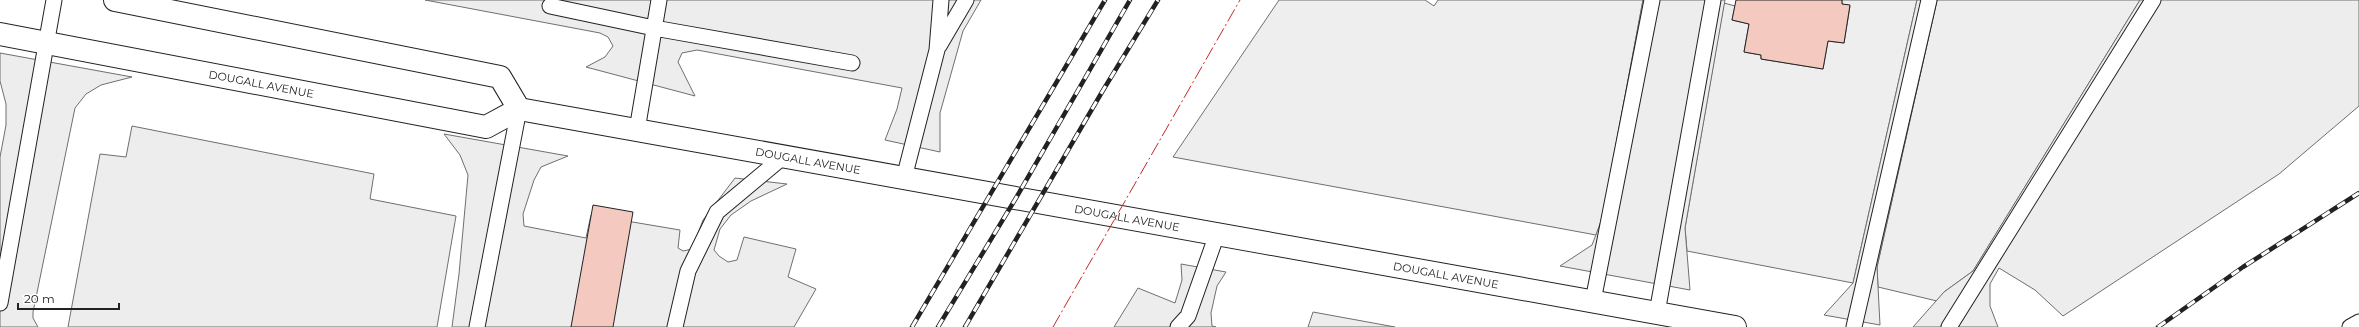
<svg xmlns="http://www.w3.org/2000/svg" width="2359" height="327" viewBox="0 0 2359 327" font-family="Montserrat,sans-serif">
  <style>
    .green { fill: #eee; stroke: #6f6f6f }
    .parking { fill: #ededed; stroke: #6f6f6f }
    .building { fill: #f3c9c0; stroke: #222 }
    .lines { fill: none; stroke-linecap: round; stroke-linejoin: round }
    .lane-casing { stroke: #222; stroke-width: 17 }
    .secondary-casing { stroke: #222; stroke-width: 24 }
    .lane { stroke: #fff; stroke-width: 15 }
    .secondary { stroke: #fff; stroke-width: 22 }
    .rail-casing { stroke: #222; stroke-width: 4.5 }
    .rail { stroke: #fff; stroke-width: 3; stroke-dasharray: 9; stroke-linecap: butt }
    .power { stroke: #c62828; stroke-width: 1; stroke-dasharray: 14 3 2 3; stroke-linecap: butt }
    .labels { text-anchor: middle; stroke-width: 3; stroke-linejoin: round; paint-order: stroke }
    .street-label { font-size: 11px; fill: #222; stroke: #fff }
  </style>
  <rect width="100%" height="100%" fill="#fff"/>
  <path class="green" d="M1279,0H1425L1434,6L1438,0H1643L1602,219L1596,235L1173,157Z
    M1842,0H1917L1853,283L1687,251L1685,228L1724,3L1735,6L1732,20L1749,24L1744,52L1761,55V59L1823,69L1828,41L1844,43L1850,6L1842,4Z
    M1937,0H2140L1973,271L1944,292L1937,301L1878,287L1877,267Z"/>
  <path class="parking" d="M425,0H981L963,31L940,113V152L885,140L897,109L902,88L697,50L682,53L678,62L695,96L586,67L605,57L613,46L608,37L600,33Z
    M1643,0H1725L1685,228L1690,290L1560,266L1592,245L1602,219Z
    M1917,0H1937L1877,267L1880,325L1824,315L1853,283Z
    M2140,0H2359V106L2279,174L2063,316L2035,290L1999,268L1990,284V306L1998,327H1913L1944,292L1973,271Z
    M0,53L132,77L101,85L86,94L75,108L33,312V318L38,327H0V157L6,125V104L0,81Z
    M132,126L374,174L370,199L456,216L437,327H68L100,154L126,157Z
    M444,134L568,156L541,167L534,180L523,214L524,226L586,238L591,215L680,230L678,248L683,251L692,249L703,220L735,178L787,184L751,201L731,215L720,229L714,250L719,256L728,262L737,260L744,237L796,249L788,277L816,289L794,327H452L459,274L468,175L460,155Z
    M1181,264L1226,272L1217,286L1211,313L1212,326L1216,327H1114L1138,288L1175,303L1182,280Z
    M1313,312L1395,327H1308Z"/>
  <path class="building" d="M1736,0H1842V4L1850,5L1844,43L1828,41L1823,69L1761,59V55L1744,52L1749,24L1732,20Z
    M593,205L633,212L613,327H571Z"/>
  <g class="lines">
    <g class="lane-casing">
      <path id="lane" d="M550,6L654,28L852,63
        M939,46L966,0
        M637,130L659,0
        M904,178L937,50L941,0
        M1593,301L1652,0
        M0,303L54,0
        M1657,313L1713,0
        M477,327L519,109
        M675,327L688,271L717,212L784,156
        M1178,327L1188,316L1217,234
        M1854,327L1929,0
        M1949,327L2153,0
        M2350,327L2359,322"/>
    </g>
    <g class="secondary-casing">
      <g id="secondary">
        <path d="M115,0L500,77L519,109"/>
        <path id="s1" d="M0,34L486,127L519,109L1735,327"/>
      </g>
    </g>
    <use href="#lane" class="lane"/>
    <use href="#secondary" class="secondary"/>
    <g class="rail-casing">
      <path id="rail" d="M912,327L1105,0
        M938,327L1016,198L1130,0
        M965,327L1102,92L1158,0
        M2158,327L2243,267L2359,193"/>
    </g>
    <use href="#rail" class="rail"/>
    <path class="power" d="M1053,327L1240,0"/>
  </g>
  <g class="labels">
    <g class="street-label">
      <text dy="4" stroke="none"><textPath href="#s1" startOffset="266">DOUGALL AVENUE</textPath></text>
      <text dy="4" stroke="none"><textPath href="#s1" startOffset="826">DOUGALL AVENUE</textPath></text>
      <text dy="4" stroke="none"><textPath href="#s1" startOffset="1150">DOUGALL AVENUE</textPath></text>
      <text dy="4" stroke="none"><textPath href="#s1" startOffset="1474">DOUGALL AVENUE</textPath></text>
    </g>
  </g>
  <path d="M18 303v6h101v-6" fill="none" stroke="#222222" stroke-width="2"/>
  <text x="24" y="303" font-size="12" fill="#222222" stroke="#ffffff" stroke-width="3" paint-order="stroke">20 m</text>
</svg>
